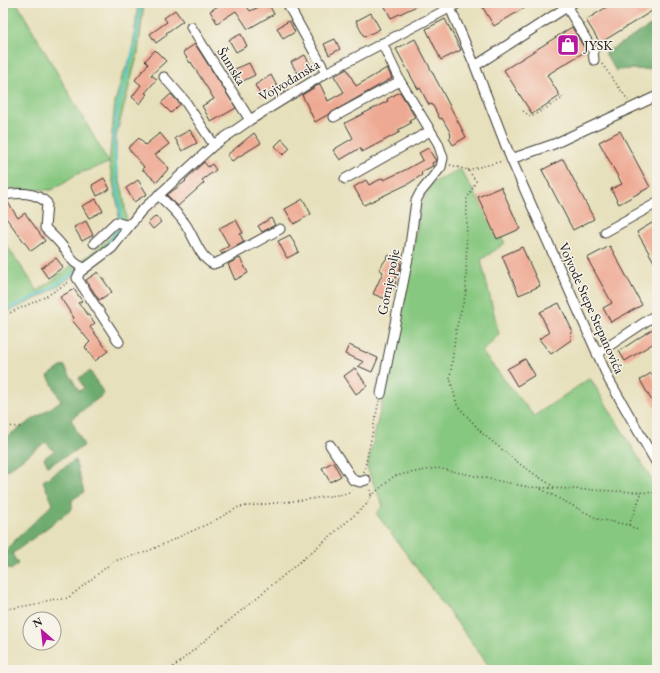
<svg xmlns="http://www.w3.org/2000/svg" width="660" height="673" viewBox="0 0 660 673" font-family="'EB Garamond',serif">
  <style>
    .green { fill: #87c880; stroke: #52724e }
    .forest { fill: #6dac6e; stroke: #446445 }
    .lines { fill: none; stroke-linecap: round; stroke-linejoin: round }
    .stream { stroke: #5bc8d1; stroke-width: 2.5 }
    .building { fill: #eea993 }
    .minor-casing { stroke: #3a3934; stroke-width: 11 }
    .path { stroke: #3a3934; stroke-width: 1.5; stroke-dasharray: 1 3; stroke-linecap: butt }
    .minor { stroke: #fff; stroke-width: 9 }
    .labels { text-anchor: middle; stroke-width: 3; stroke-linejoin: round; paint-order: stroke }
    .poi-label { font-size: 14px; fill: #1c1c1c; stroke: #f7f3e8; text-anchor: start }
    .street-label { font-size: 14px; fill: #1c1c1c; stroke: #f7f3e8 }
  </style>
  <rect width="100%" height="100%" fill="#f7f3e8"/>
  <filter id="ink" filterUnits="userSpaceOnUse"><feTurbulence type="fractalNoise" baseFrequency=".025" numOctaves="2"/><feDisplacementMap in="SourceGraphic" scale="8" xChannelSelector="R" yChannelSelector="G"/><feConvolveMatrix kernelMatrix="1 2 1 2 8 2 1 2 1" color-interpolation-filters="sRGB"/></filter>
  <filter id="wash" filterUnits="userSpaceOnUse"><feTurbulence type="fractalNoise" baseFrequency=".012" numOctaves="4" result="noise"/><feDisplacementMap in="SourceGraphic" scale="16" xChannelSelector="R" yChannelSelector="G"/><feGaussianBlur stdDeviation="0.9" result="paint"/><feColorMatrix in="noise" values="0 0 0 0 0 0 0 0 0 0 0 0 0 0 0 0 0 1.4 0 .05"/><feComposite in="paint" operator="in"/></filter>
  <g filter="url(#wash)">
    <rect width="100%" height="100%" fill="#e7e0bc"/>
    <path class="green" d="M3,3H17L109,163L115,102L122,77L132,54L138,3H144L138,53L116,136V166L123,192L127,223L118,219L119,211L109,163L77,174L52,190L3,189Z
      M460,169L505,243L481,260L499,334L482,352L534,416L590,378L657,488V670H492L376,513L383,506L367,468L402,316L420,208L432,183Z
      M117,228H125L116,240L88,265L80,262L109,239Z
      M3,240L38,291L72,265L80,270C57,290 30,302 3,314Z"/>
    <path class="forest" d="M657,22V67C644,72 629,67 616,71L605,53Z
      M64,365L79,391L84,388L79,378L90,371L104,394L71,419L84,446L48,466L44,458L54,451L46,442L3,473V439L61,401L48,376Z
      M75,460L84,492L72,500V509L12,554L18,564L11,570L7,567L3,577V559L10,545L53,504L43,481Z"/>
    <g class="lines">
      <path class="stream" d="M121,221L114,143L117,111L135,43L141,3
        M106,248L120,225
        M3,311L43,293L78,270"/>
    </g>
    <g id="blocks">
      <path class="building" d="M223,3H245L250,11L268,3L274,14L248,29L236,11L217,23L210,11Z
        M383,3H423L391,18Z
        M480,3H533L494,26Z
        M613,3H657V8L600,43L586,20Z
        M175,10L183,21L166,33L167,35L156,43L150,34L167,22L164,18Z
        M371,13L380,29L364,37L356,21Z
        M445,19L461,50L441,60L426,29Z
        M289,21L295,32L283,39L277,28Z
        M572,27L586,51L547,75L560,96L532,114L504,70Z
        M241,34L247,46L236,52L229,40Z
        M335,39L340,49L329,55L324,44Z
        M415,39L466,137L453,145L449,138L451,137L450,132L442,118L440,119L432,104L429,105L420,88L418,89L396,49Z
        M195,44L236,108L211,122L202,106L214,99L191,62L190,63L183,52Z
        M155,50L166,61L151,75L157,79L145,93L147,94L140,104L132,97L141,85L135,80L148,64L145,61Z
        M305,55L311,66L297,73L291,62Z
        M249,63L255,75L241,82L235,69Z
        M387,68L392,78L315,122L302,95L320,84L328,101L344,92L334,76L347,69L356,86Z
        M271,75L278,88L262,98L255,85Z
        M400,92L415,117L409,120L411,123L398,130L400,132L385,140L362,152L360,148L340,160L333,150L353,138L345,123L388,101L387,99Z
        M171,94L180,104L171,113L161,103Z
        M190,130L197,143L182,151L175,138Z
        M620,131L650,187L619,204L611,189L622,184L599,142Z
        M160,133L169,144L155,155L169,168L157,182L142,169L144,167L128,148L139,138L145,145Z
        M254,133L261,143L232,161L227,155Z
        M282,139L290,148L283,155L275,146Z
        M428,148L436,161L432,163L433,166L421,172L422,175L408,184L364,205L354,187L366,180L369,185L383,178L384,180L405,170L423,160L419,153Z
        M563,159L594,219L573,230L542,170Z
        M204,162L208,167L212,164L216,170L202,180L204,183L178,206L167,195L186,181L185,180Z
        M104,178L110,189L97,196L92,185Z
        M138,180L147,194L134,202L126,188Z
        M501,187L520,229L497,239L478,197Z
        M96,199L103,211L89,218L82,206Z
        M303,199L311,214L294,224L285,209Z
        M3,201H7L18,218L25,213L45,241L31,251L3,214Z
        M156,216L161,222L153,229L148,223Z
        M271,218L275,225L262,232L258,226Z
        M236,220L243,233L240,234L244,242L222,254L220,251L229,246L219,228Z
        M657,220V267L637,232Z
        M86,221L93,235L82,241L74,227Z
        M290,235L299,252L287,258L278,241Z
        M610,246L642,305L611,322L603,308L612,303L587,258Z
        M522,247L540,286L519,295L502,256Z
        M389,255L401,264L399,273L393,281L396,282L388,300L373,294L383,272L379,269Z
        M56,258L63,267L48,278L41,268Z
        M240,258L248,273L235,280L228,264Z
        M98,272L112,292L99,300L86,280Z
        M74,289L82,301L78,303L95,323L90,327L108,351L95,361L85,347L90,342L72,320L74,318L60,297Z
        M559,303L572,330L571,340L551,354L539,339L549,333L540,312Z
        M657,326V341L625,361L619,351Z
        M349,345L378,358L372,372L358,366L364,362L345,354Z
        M525,359L535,375L517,386L507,369Z
        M355,368L367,386L356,394L344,376Z
        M651,373L657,384V410L640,380Z
        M333,462L341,476L330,482L322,468Z"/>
    </g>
  </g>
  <g filter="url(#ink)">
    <use href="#blocks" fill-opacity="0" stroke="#3a3934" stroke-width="1"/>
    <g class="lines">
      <g class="minor-casing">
        <path id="minor" d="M287,3L326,73
          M448,3L475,66L511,159L609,380L657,464
          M567,7L593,51L594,60
          M191,27L250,120
          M475,66L573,3
          M164,77L185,101L214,145
          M334,117L400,81
          M511,159L554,144L657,96
          M345,179L430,131
          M3,195C20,193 34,191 47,203L45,228C51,234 58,240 63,247C71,257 71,263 85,268
          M158,195C168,204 179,214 186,225C194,237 200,258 213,264L221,261L280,229
          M605,232L657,203
          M94,243L116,222L126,225L133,222
          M119,342L77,278L80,272L112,248L141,211L214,145L250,120L326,73L459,3
          M597,354L657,314
          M381,394L409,253L416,201L420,193L441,167L443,158L438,143L400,81L382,43
          M330,445L353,480L360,482L366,480"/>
      </g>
      <path class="path" d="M602,64L628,100
        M523,111L531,117L563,98L561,94
        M450,165L468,170L476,181L467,199L466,293L456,329L450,378L457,405L483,434L521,465L557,489
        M468,170L503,161
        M3,316L45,297L69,282
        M3,426L20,427
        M364,472L379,401
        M541,489L598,519L629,525L639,531
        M371,496L394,476L437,468L528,487L657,493
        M629,525L642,492
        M3,610L68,598L114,561L146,552L212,522L239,507L303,500L344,494L355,490
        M170,670C236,614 303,561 367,504L371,496L370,488"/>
      <use href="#minor" class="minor"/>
    </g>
  </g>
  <defs>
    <g id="shop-square" transform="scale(1.15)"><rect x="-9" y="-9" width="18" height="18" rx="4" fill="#b5179e" stroke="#f7f3e8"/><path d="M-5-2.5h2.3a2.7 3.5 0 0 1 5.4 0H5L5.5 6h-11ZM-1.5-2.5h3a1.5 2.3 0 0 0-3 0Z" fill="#fff"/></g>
  </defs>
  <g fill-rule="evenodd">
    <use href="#shop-square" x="568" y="45"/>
  </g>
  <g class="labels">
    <g class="poi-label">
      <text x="584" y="50">JYSK</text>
    </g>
    <g class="street-label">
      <text transform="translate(232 66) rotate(58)" y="5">Šumska</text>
      <text transform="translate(289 80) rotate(-31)" y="5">Vojvođanska</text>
      <text transform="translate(388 282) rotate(-79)" y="5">Gornje polje</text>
      <text transform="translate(592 308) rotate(66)" y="5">Vojvode Stepe Stepanovića</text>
    </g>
  </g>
  <rect width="660" height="673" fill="none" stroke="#f7f3e8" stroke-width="16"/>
  <g transform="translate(42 631) rotate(332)"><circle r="19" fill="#f7f3e8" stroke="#9f9d96"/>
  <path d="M0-3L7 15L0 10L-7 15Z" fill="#b5179e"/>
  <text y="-6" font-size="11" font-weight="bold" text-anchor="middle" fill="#1c1c1c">N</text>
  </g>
</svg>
